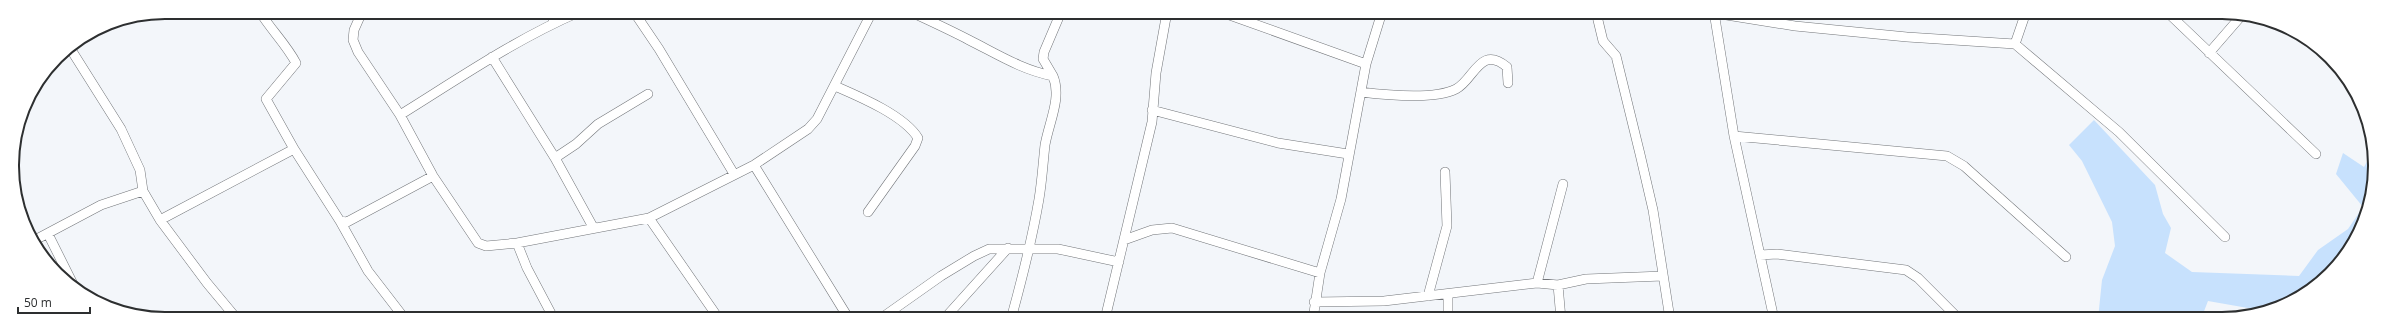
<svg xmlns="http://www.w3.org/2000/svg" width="2387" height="331" viewBox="0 0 2387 331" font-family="'Open Sans',sans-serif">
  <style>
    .green { fill: #c7e1fd }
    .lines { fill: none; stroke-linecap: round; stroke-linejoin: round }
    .street-casing { stroke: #727579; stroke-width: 10 }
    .street { stroke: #fff; stroke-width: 9 }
    .rim { fill: none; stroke: #2d2f30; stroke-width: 2 }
  </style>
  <rect width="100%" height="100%" fill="#f3f6fa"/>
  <path class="green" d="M2094,120L2155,185L2163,214L2171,228L2165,253L2192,272L2299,276L2318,250L2348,229L2363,207L2336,174L2343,153L2364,167L2372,153L2375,176L2359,233L2330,274L2280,307L2265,311L2208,301L2201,319H2098L2102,280L2115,246L2112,222L2082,161L2069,145Z"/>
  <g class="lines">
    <g class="street-casing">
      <path id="street" d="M260,12C271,30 286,44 296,63L266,99L294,149
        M362,12L354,30L353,40L358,52L400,115L433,176L478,243L486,246L517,243L649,218L754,165L808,129L817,119L872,12
        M549,12L555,22
        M634,12L659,49L734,174
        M911,12C930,21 950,30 969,40C997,54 1022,70 1053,76C1062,98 1049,122 1045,145C1043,163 1042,181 1039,199C1032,240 1022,279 1011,319
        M1221,12L1366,64
        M1596,12L1603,41L1616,56L1640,154L1653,210L1670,319
        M1714,12L1734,136L1774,319
        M2167,12L2316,154
        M1714,13L1795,26L1907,37L2015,44L2119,132L2225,237
        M2015,44L2026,12
        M70,48L121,129L140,170L143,191L160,220L207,283L237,319
        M2209,53L2242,15
        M492,57L555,158L593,227
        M1053,76L1043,59L1044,52L1061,12
        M835,86C858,96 904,115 918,138L915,146L868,212
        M1361,92C1385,95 1434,100 1456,89C1474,80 1480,44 1507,67L1508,83
        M1152,110L1278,143L1348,154
        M400,115C458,79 516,39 579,12
        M1734,136L1947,156L1964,166L2066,257
        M555,158L576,144L598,124L648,94
        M754,165L849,319
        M649,218L719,319
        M160,220L294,149L340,221L347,222L433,176
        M340,221L368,271L405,319
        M48,234L73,284
        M35,240L101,205L143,191
        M1124,240L1152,230L1172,228L1320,273
        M517,243L527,268L554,319
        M1760,255L1777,254L1906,270L1918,278L1959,319
        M1537,283L1563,184
        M1558,285L1561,319
        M1448,294V319
        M1428,296L1447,226L1445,172
        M1314,302L1384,301L1537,283L1558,285L1586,279L1663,276
        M880,319L941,276L974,256L989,249H1058L1119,262
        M944,319L1008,248
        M1105,319L1152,122L1156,73L1167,12
        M1313,319L1320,273L1341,199L1366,64L1382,12"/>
    </g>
    <use href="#street" class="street"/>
  </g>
  <path d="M0 0H2387V331H0ZM165 19H2222A146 146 0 0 1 2368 165V166A146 146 0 0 1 2222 312H165A146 146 0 0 1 19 166V165A146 146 0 0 1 165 19Z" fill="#fff" fill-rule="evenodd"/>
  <path class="rim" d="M165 19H2222A146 146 0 0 1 2368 165V166A146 146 0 0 1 2222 312H165A146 146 0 0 1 19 166V165A146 146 0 0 1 165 19Z"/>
  <path d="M18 307v6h72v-6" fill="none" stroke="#2d2f30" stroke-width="2"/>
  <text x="24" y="307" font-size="12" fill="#2d2f30" stroke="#ffffff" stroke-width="3" paint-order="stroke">50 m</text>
</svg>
